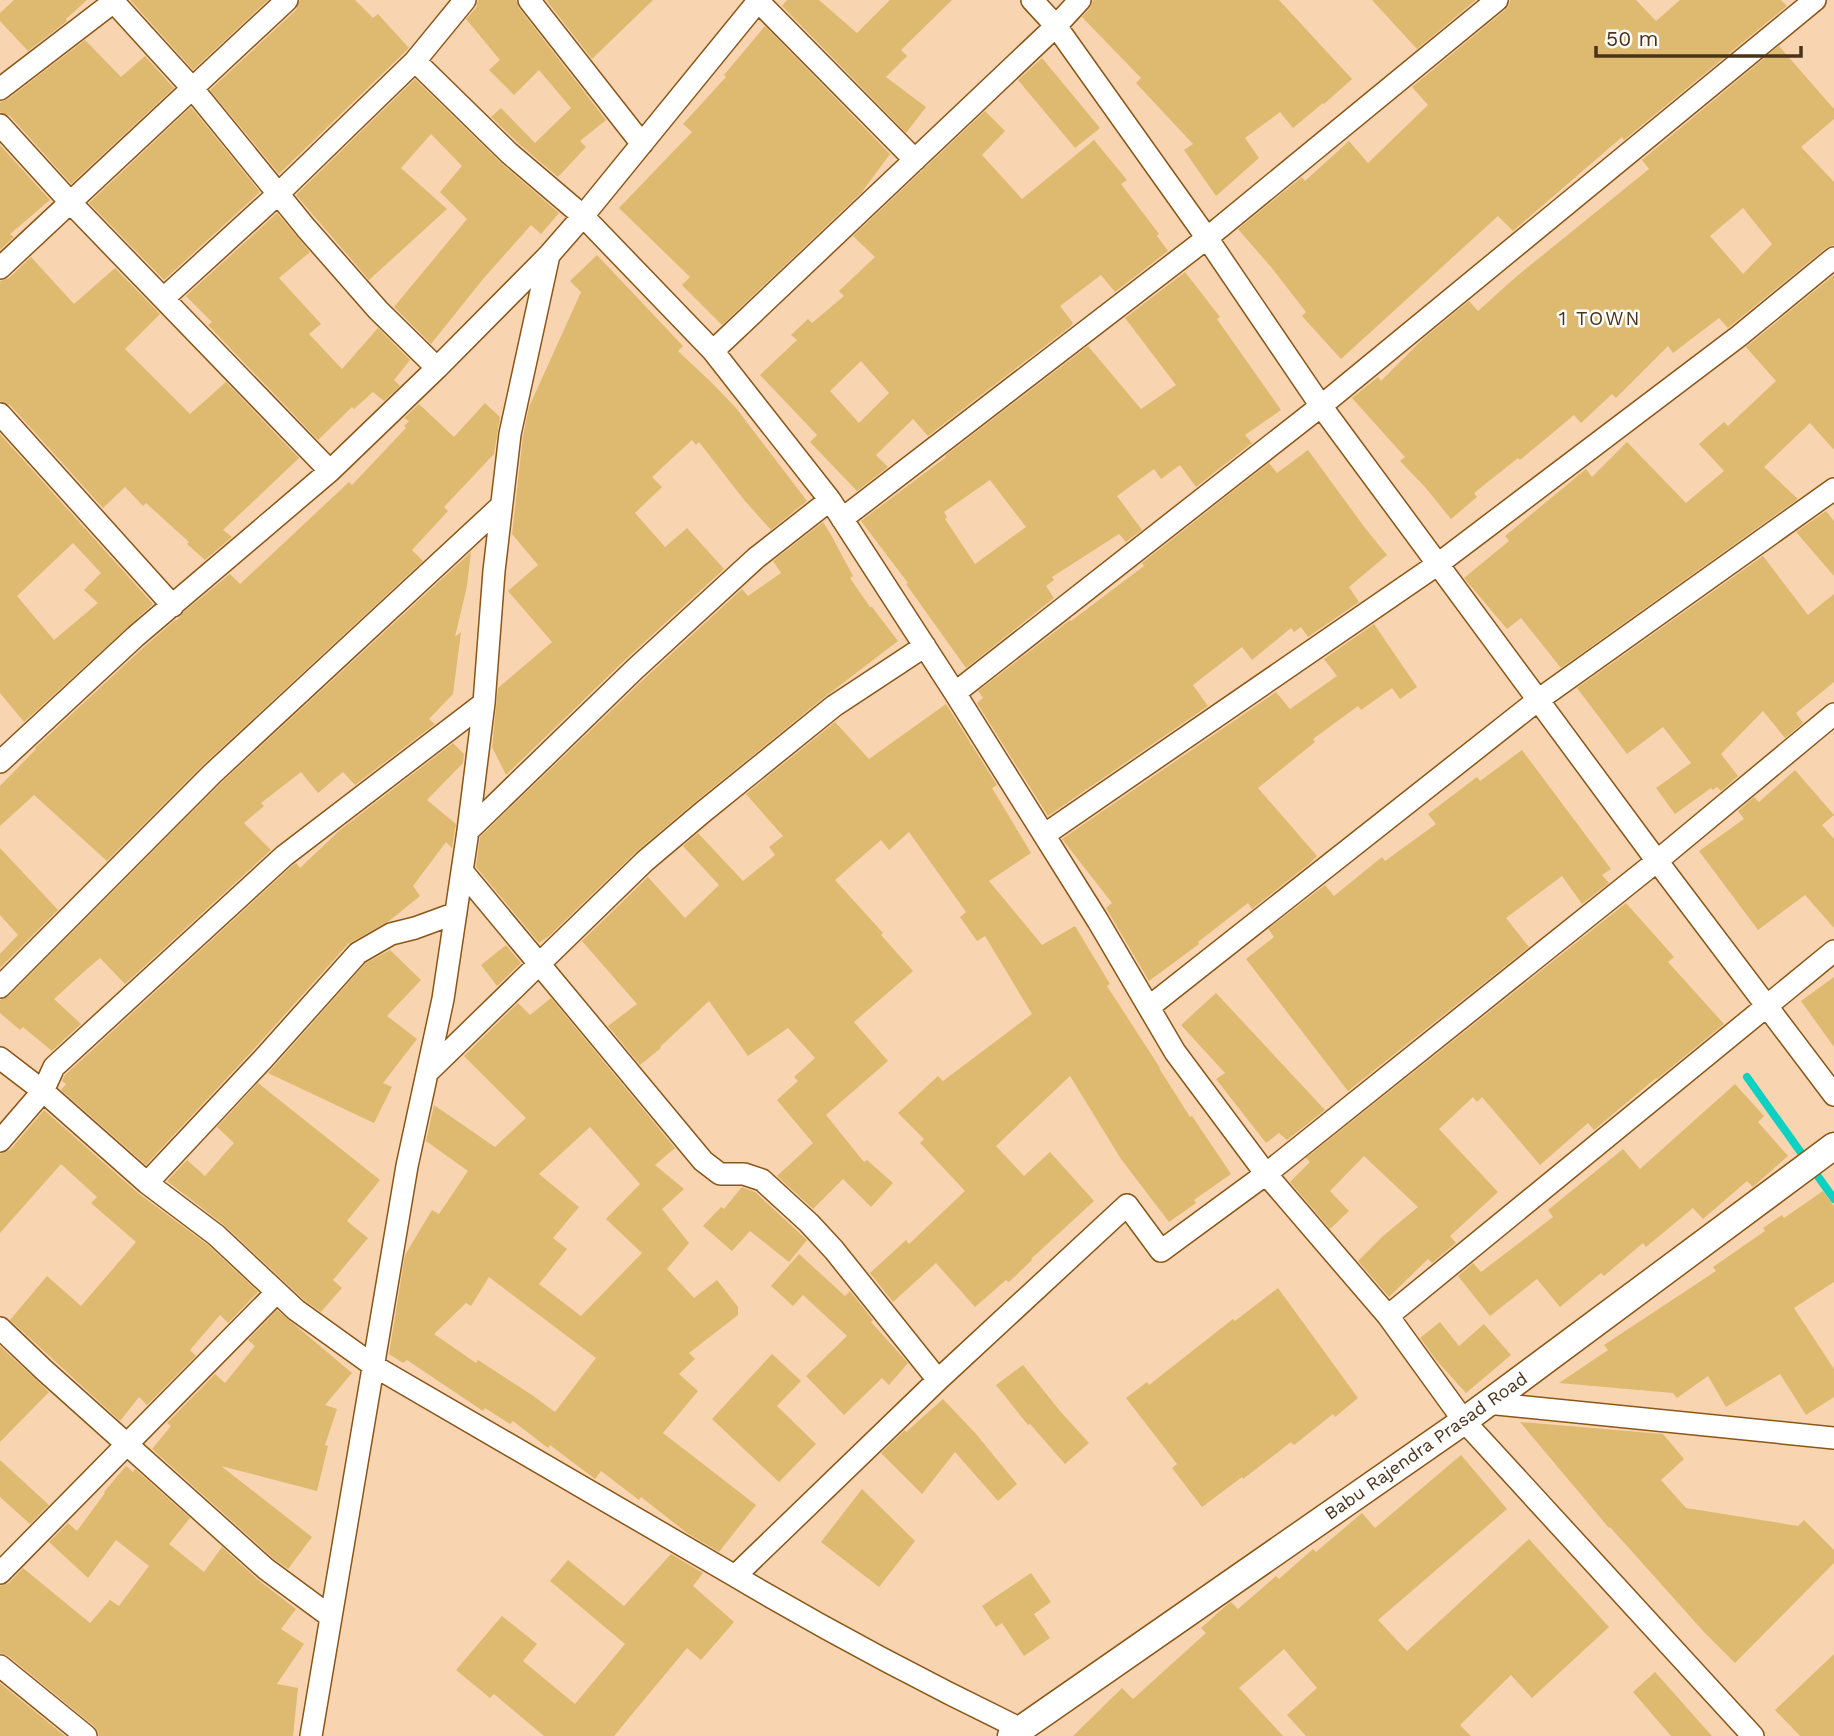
<svg xmlns="http://www.w3.org/2000/svg" width="1834" height="1736" viewBox="0 0 1834 1736" font-family="'Work Sans',sans-serif">
  <style>
    .lines { fill: none; stroke-linecap: round; stroke-linejoin: round }
    .stream { stroke: #0ed1c1; stroke-width: 8 }
    .building { fill: #ddba6f; fill-rule: evenodd }
    .minor-casing { stroke: #8b5616; stroke-width: 24 }
    .tertiary-casing { stroke: #8b5616; stroke-width: 29 }
    .minor { stroke: #fff; stroke-width: 21 }
    .tertiary { stroke: #fff; stroke-width: 26 }
    .labels { text-anchor: middle; stroke-width: 5; stroke-linejoin: round; paint-order: stroke }
    .street-label { font-size: 18px; fill: #4b331a; stroke: #fdfdfd }
    .neighbourhood-label { font-size: 19px; letter-spacing: 2px; fill: #4b331a; stroke: #fdfdfd }
  </style>
  <rect width="100%" height="100%" fill="#f9d4b1"/>
  <g class="lines">
    <path class="stream" d="M1747,1077L1834,1199"/>
  </g>
  <path class="building" d="M14,0H87L66,19L67,21L28,51L0,21V13Z
    M130,0H268L193,70Z
    M300,0H355L373,18L378,14L409,48L279,174L210,90L296,10Z
    M478,0H516L519,8L606,120L580,141L586,147L558,177L518,143L491,117L501,108L535,143L571,108L539,70L514,95L489,70L500,60L466,19L476,8Z
    M546,0H653L592,59Z
    M787,0H819L857,33L890,0H952L901,50L907,56L886,77L926,107L906,133L782,6Z
    M1093,0H1279L1352,79L1324,104L1323,103L1293,128L1280,112L1245,138L1259,158L1216,196L1184,150L1193,144L1136,83L1141,78L1082,17L1090,8Z
    M1372,0H1476L1417,49Z
    M1510,0H1636L1656,21L1680,0H1781L1787,6L1624,140L1622,137L1513,231L1498,216L1341,359L1302,316L1306,312L1271,267L1238,229L1302,177L1305,181L1349,141L1368,163L1428,105L1412,87L1505,10L1509,5Z
    M765,26L890,154L862,192L722,325L682,285L690,277L619,208L692,132L683,124L726,77L724,75Z
    M85,40L121,77L145,56L174,88L71,184L10,116L0,112V102L8,99Z
    M1779,46L1834,109V119L1801,147L1834,182V245L1826,248L1728,328L1719,318L1673,353L1668,346L1616,398L1612,394L1581,423L1574,415L1520,460L1518,458L1474,493L1477,497L1451,519L1425,487L1400,461L1405,457L1352,398L1378,377L1381,381L1424,338L1469,301L1478,311L1517,276L1649,169L1642,160ZM1743,208L1772,244L1743,274L1710,236Z
    M1042,58L1100,128L1075,148L1018,80Z
    M415,79L500,162L559,213L541,234L531,225L483,279L431,344L394,307L467,219L440,192L462,166L431,134L401,168L447,209L369,280L296,195Z
    M191,107L260,192L164,280L89,203Z
    M985,111L1005,131L982,155L1022,199L1094,140L1127,180L1121,184L1159,234L1157,236L1168,251L1115,292L1101,275L1060,306L1073,323L1071,326L928,436L913,419L876,455L888,467L857,491L810,442L817,435L760,375L797,340L791,335L808,319L812,323L844,296L839,291L875,257L853,236ZM861,361L889,393L859,423L830,391Z
    M0,145L50,200L10,234L14,237L0,250Z
    M277,213L310,252L279,278L321,324L309,334L342,369L378,328L410,360L394,380L400,386L384,401L373,392L354,409L352,407L318,440L208,325L212,322L186,296Z
    M597,255L683,346L678,351L712,383L736,408L807,501L771,530L745,501L699,442L696,445L692,440L652,477L662,487L635,513L665,547L687,528L724,569L626,659L506,775L492,747L498,688L552,642L508,591L538,565L512,534L523,436L529,407L581,292L570,281Z
    M31,257L74,304L115,268L160,314L125,349L190,414L226,382L299,458L223,530L232,537L205,560L187,544L189,542L146,503L143,506L125,487L103,508L10,405L0,401V281L9,278Z
    M1185,272L1220,317L1217,319L1281,410L1245,435L1252,443L1196,487L1180,465L1161,479L1154,469L1117,496L1142,530L1126,542L1119,534L1052,577L1054,580L1046,586L1054,598L966,668L906,584L908,583L861,521L946,457L945,456L1088,346L1141,409L1176,385L1125,318ZM990,480L1026,527L975,564L945,519L947,517L944,512Z
    M1834,275V450L1810,423L1764,467L1798,499L1561,668L1521,618L1507,629L1464,578L1509,541L1505,536L1551,498L1586,469L1592,477L1627,442L1686,503L1724,471L1699,444L1724,422L1728,426L1776,381L1746,347Z
    M485,403L500,417L494,454L444,507L448,511L412,550L423,561L203,765L107,861L34,795L0,826V786L36,749L35,748L145,646L175,620L176,621L185,611L230,574L240,584L349,482L352,485L406,428L404,426L409,421L404,418L419,404L454,437Z
    M0,434L153,604L24,722L0,693ZM73,543L101,573L84,590L98,603L54,640L17,596Z
    M1308,450L1365,528L1387,555L1349,587L1359,602L1308,637L1301,627L1294,632L1291,628L1252,660L1242,647L1193,685L1208,706L1048,816L977,703L983,698L978,691L1070,620L1071,621L1144,566L1142,563L1269,463L1277,473Z
    M1826,511L1834,521V576L1796,532Z
    M823,522L830,533L853,576L850,578L870,607H872L898,641L826,696L695,802L636,852L549,936L539,943L476,867L480,837L644,679L742,589L748,596L781,573L773,561Z
    M471,552L467,586L455,637L461,632L453,694L429,719L435,724L355,785L343,772L318,793L301,772L261,803L264,806L244,823L271,850L125,984L100,958L87,969L54,999L81,1024L52,1051L23,1027L20,1030L0,1013V1000L9,996L221,783Z
    M1763,556L1808,615L1834,594V682L1796,713L1803,723L1785,738L1763,711L1721,754L1738,776L1721,791L1717,787L1713,790L1711,788L1675,814L1656,788L1691,763L1663,727L1627,754L1577,688Z
    M1374,624L1417,687L1400,699L1392,688L1361,710L1358,706L1313,739L1315,742L1258,788L1317,856L1309,864L1252,909L1248,903L1198,942L1199,944L1149,981L1106,908L1112,903L1062,839L1276,692L1290,709L1337,676L1324,659Z
    M946,704L997,785L992,788L1031,853L989,881L1042,945L1075,926L1110,984L1107,986L1160,1068H1159L1190,1117L1192,1116L1231,1174L1194,1200L1196,1203L1169,1222L1121,1159L1070,1076L996,1146L1024,1176L1050,1152L1094,1201L1031,1259L1032,1260L1009,1282L1006,1280L975,1307L936,1263L893,1302L870,1273L906,1240L909,1244L965,1191L920,1143L924,1139L898,1113L938,1076L943,1081L1032,1014L985,936L977,941L960,917L966,912L909,832L889,850L881,840L835,880L883,933L881,935L913,971L854,1022L888,1061L826,1115L864,1162L867,1160L893,1183L871,1207L843,1179L813,1209L777,1176L813,1143L777,1100L798,1081L794,1077L815,1058L788,1028L748,1056L709,1001L660,1047L661,1048L640,1065L608,1026L637,1004L582,941L648,877L685,918L719,885L683,846L698,833L743,881L775,855L769,847L783,836L746,794L835,722L869,759Z
    M453,743L464,754L463,763L427,800L456,824L452,848L446,842L413,886L420,896L389,921L348,944L254,1049L146,1165L61,1090L66,1084L62,1081L65,1075L292,866L296,863L300,868L340,830Z
    M1522,750L1611,869L1602,875L1609,883L1582,904L1562,876L1506,918L1529,947L1348,1091L1246,959L1274,937L1268,929L1325,885L1334,896L1382,857L1385,861L1436,824L1428,814L1477,777L1480,781Z
    M1795,770L1834,815L1822,825L1834,839V928L1805,895L1758,930L1699,851L1744,819L1738,811L1754,797L1759,802Z
    M0,848L58,910L0,968V954L18,935L0,915Z
    M1626,903L1674,957L1668,962L1724,1024L1657,1079L1656,1078L1594,1130L1588,1123L1540,1165L1482,1097L1477,1102L1473,1097L1439,1129L1498,1192L1450,1236L1456,1243L1432,1263L1428,1259L1389,1297L1358,1261L1383,1236L1418,1207L1364,1156L1330,1191L1349,1211L1330,1229L1290,1182L1310,1162L1306,1158Z
    M506,945L521,963L497,986L481,965Z
    M390,950L421,980L387,1016L417,1039L383,1083L392,1087L374,1123L268,1073L366,963Z
    M1834,977V1047L1801,1001Z
    M1216,993L1325,1110L1287,1140L1279,1133L1266,1143L1216,1079L1225,1073L1181,1025Z
    M551,998L675,1148L655,1165L684,1189L662,1209L689,1243L667,1269L694,1298L717,1280L738,1307V1315L689,1353L695,1359L679,1374L698,1391L663,1433L756,1505L719,1552L687,1533L641,1497L639,1500L601,1471L595,1479L550,1445L548,1448L513,1421L510,1424L485,1408L483,1411L407,1360L403,1363L389,1354L405,1255L432,1210L439,1214L468,1171L426,1141L434,1105L495,1147L526,1118L464,1056L518,1003L530,1015ZM590,1127L640,1184L606,1219L642,1253L581,1316L539,1284L567,1249L553,1238L579,1207L539,1174ZM489,1277L596,1358L555,1412L532,1395L478,1360L476,1363L434,1334L466,1303L471,1306Z
    M258,1083L380,1180L347,1221L368,1238L333,1280L342,1288L321,1312L304,1300L224,1225L167,1181L187,1160L205,1176L234,1143L217,1127Z
    M1735,1084L1764,1116L1758,1122L1788,1156L1753,1187L1747,1181L1703,1219L1693,1208L1646,1247L1643,1243L1604,1276L1601,1273L1560,1307L1537,1279L1490,1316L1458,1276L1473,1263L1481,1272L1553,1217L1548,1210L1623,1149L1640,1169Z
    M44,1110L138,1193L208,1245L258,1292L228,1323L220,1315L190,1350L196,1356L147,1405L139,1397L120,1421L10,1320L47,1276L81,1306L136,1242L91,1203L97,1197L61,1164L0,1233V1154L10,1150Z
    M742,1187L755,1192L807,1240L789,1262L750,1231L732,1251L703,1226L721,1207L724,1209Z
    M1823,1191L1834,1206V1282L1794,1308L1834,1369V1397L1806,1415L1780,1374L1726,1407L1708,1376L1677,1398L1673,1393L1559,1383L1608,1350L1604,1345L1716,1271L1713,1267L1765,1231L1763,1228L1782,1215L1784,1218Z
    M799,1254L845,1296L850,1291L873,1320L871,1322L908,1363L889,1385L882,1378L844,1415L806,1376L847,1336L803,1295L793,1306L771,1286Z
    M1278,1288L1358,1398L1335,1417L1333,1414L1294,1445L1291,1442L1243,1479L1242,1477L1202,1507L1172,1468L1177,1464L1126,1398L1147,1382L1149,1385L1233,1319L1235,1321Z
    M277,1310L352,1373L325,1405L337,1409L325,1445L328,1446L317,1491L221,1466L312,1537L288,1569L274,1559L152,1449L171,1426L167,1423L215,1374L225,1383L255,1346L248,1340Z
    M1440,1322L1459,1346L1484,1324L1511,1355L1466,1393L1437,1361L1420,1338Z
    M0,1346L49,1392L0,1442Z
    M772,1354L801,1381L777,1406L816,1444L779,1482L712,1419Z
    M1023,1365L1060,1411L1089,1443L1065,1464L1030,1424L1028,1425L996,1385Z
    M943,1399L976,1434L1017,1484L998,1501L955,1452L922,1494L881,1453L905,1430L906,1432Z
    M1520,1422L1663,1434L1684,1459L1661,1480L1686,1508L1798,1526L1804,1520L1834,1550V1563L1735,1663L1704,1632L1610,1527L1609,1528Z
    M1461,1455L1507,1509L1378,1620L1407,1651L1529,1539L1609,1627L1532,1698L1511,1675L1460,1725L1471,1736H1306L1287,1715L1317,1688L1284,1649L1239,1688L1283,1736H1073L1122,1688L1133,1699L1206,1633L1201,1628L1229,1603L1231,1602L1238,1609L1276,1576L1279,1579L1313,1549L1316,1552L1362,1513L1375,1528Z
    M0,1460L49,1505L30,1524L0,1497Z
    M126,1466L133,1472L135,1469L190,1518L169,1544L204,1572L222,1547L257,1579L296,1609L281,1629L304,1644L277,1684L298,1688L293,1736H99L98,1731L94,1726L8,1656L0,1653V1586L9,1583L23,1568L90,1623L110,1600L119,1606L149,1566L116,1540L88,1578L49,1542L68,1523L77,1531L105,1493L104,1492Z
    M862,1489L915,1541L879,1587L821,1542Z
    M671,1554L703,1573L693,1586L734,1622L701,1660L687,1648L614,1736H544L494,1694L490,1698L456,1670L502,1616L537,1644L523,1661L575,1704L625,1644L550,1581L568,1560L624,1606Z
    M1031,1573L1051,1602L1034,1614L1050,1638L1024,1656L1002,1623L996,1627L982,1606Z
    M1834,1654V1736H1800L1775,1710Z
    M1655,1672L1712,1736H1671L1633,1692Z
    M0,1683L65,1736H0Z"/>
  <g class="lines">
    <g class="minor-casing">
      <path id="minor" d="M112,0L193,89L306,228L378,310L437,368
        M529,0L642,144
        M1032,0L1056,26L1207,238L1321,406L1657,861L1834,1095
        M758,1L915,160
        M415,61L509,153L583,216L713,351L830,500L955,693L1098,921L1175,1052L1266,1174L1388,1316L1464,1421L1753,1736
        M0,89L116,0
        M0,125L70,202L330,471
        M0,268L287,0
        M164,298L278,194L415,61L465,0
        M713,351L1056,26L1080,0
        M0,414L173,606
        M842,519L1207,238L1497,0
        M955,693L1321,406L1815,0
        M0,762L136,636L330,471L437,368L549,255L583,216L759,0
        M468,831L635,669L756,558L830,500
        M1044,835L1438,564L1739,336L1834,258
        M462,871L703,1161L720,1174H744L762,1180L809,1223L834,1250L938,1380
        M0,987L212,774L501,506
        M1149,1007L1538,700L1834,489
        M0,1058L43,1091L147,1183L216,1235L296,1310L374,1366L735,1576L938,1380L1127,1205L1161,1251L1266,1174L1657,861L1834,714
        M427,1073L645,861L703,812L834,706L925,646
        M0,1141L43,1091L54,1067L284,856L484,703
        M147,1183L264,1058L358,953L391,934L415,928L456,913
        M1388,1316L1834,951
        M0,1328L44,1370L266,1569L331,1617
        M1487,1403L1834,1438
        M0,1573L277,1292
        M735,1576C828,1631 924,1682 1021,1729
        M0,1666L86,1736
        M311,1736L407,1166L443,999L468,831L484,703L494,571L510,434L549,255"/>
    </g>
    <g class="tertiary-casing">
      <path id="tertiary" d="M1011,1736L1464,1421L1834,1146"/>
    </g>
    <use href="#minor" class="minor"/>
    <use href="#tertiary" class="tertiary"/>
  </g>
  <g class="labels">
    <g class="street-label">
      <text transform="translate(1426 1446) rotate(-35)" y="6">Babu Rajendra Prasad Road</text>
    </g>
    <g class="neighbourhood-label">
      <text x="1600" y="325">1 TOWN</text>
    </g>
  </g>
  <path d="M1596 46v10h205v-10" fill="none" stroke="#4b331a" stroke-width="3.5"/>
  <text x="1606" y="46" font-size="21" fill="#4b331a" stroke="#fdfdfd" stroke-width="5" paint-order="stroke">50 m</text>
</svg>
